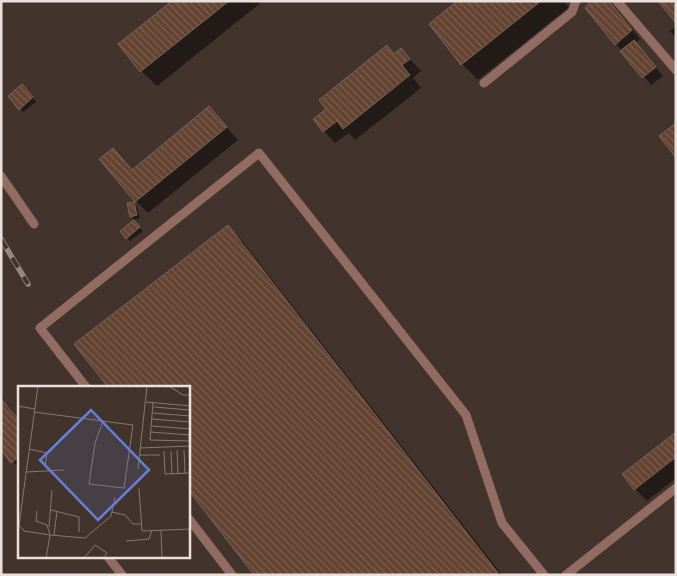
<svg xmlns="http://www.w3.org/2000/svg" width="677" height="576" viewBox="0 0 677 576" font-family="'Noto Sans',sans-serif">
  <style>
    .shadow { fill: #0007 }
    .building { fill: url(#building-back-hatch); stroke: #73645d }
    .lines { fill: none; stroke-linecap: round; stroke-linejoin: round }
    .lane { stroke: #926b63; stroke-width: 9 }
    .rail-casing { stroke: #958984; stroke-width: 5.5 }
    .rail { stroke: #42342d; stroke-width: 4; stroke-dasharray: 11; stroke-linecap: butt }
    .inset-road { fill: none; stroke: #857973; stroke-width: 1 }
    .view { fill: #6581da; fill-opacity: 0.15; stroke: #6581da; stroke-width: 2.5 }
    .inset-edge { fill: none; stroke: #eae1dd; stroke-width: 2.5 }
  </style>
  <defs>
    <pattern id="building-back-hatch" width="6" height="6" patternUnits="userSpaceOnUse" patternTransform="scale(1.25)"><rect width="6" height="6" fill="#644331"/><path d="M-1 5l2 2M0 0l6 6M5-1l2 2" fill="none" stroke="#7a5e4e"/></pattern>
  </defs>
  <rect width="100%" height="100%" fill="#42342d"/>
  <path class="shadow" d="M174,1H263L157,86L141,71L120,45Z
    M459,1H564L569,7L478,80L462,64L430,24Z
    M611,3L640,39L635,43L663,76L651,85L616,44Z
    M676,26V38L670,31Z
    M401,50L421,71L413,78L421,88L355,140L349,133L335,143L324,131Z
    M26,89L36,102L23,112L20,109Z
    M209,107L238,140L148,213L136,201L113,150L133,171Z
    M133,203L137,207L140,218L135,220L131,216Z
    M137,225L143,231L130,241L127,238Z
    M228,226L243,242L502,575H255L189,489V387H110L76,344Z
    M1,396L19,419V468L1,448Z
    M676,434V478L647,501L635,489Z"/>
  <path class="building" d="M172,1H229L140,72L118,44Z
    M457,1H541L461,65L429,24Z
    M591,1H609L632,30L615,45L585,8Z
    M658,1H676V23Z
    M634,40L656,67L642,78L620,51Z
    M387,45L394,54L401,48L410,59L402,65L410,75L343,129L337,121L323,132L313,119L326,109L319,100Z
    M22,84L33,97L19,110L8,96Z
    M209,106L227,127L135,202L99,159L113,148L132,170Z
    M676,123V158L659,136Z
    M134,202L137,215L130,217L127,203Z
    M134,220L140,227L126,239L120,231Z
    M228,225L498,573L496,575H254L189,491V387H108L74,344Z
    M1,398L19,420V457L11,463L1,450Z
    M676,432V457L634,490L622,474Z"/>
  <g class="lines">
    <path class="lane" d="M617,1L676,70
      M484,83L572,12L576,1
      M1,176L34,224
      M86,387L40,328L259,153L466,415L502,523L544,575
      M189,519L232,575
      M108,557L122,575
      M566,575L676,488"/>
    <g class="rail-casing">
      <path id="rail" d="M1,239L28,284"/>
    </g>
    <use href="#rail" class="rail"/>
  </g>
  <g transform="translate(18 386)">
    <rect width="172" height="172" fill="#42342d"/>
    <path class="inset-road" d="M20,0L1,139L6,145L32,149L28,172M151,0L165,9H173M128,16L173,20M135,17L132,54L171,55L172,30L135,27M0,20L17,23M136,21L172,24M16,26L115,39L106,102L71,98L77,57L85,35M134,33L172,36M134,40L172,43M132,46L172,49M122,62L173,60M11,63L29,67L27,81M159,64L160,88M166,64L167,87M171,64L172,87M146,65L147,88L173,87M153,65L154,88M121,69H142M120,83L129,0M8,86L46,84M121,102L124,145L173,143M33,124L61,131V146M19,125L18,135L29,139L32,149L67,152L93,130L97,111M94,126L107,129L115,138H123M31,141L34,104M143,144L144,172M36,149L39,125M108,155L131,153L134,144M66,172L77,159L89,167L85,172"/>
    <path class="view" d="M73,24L131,84L80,134L22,74Z"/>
    <rect width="172" height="172" class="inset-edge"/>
  </g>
  <rect width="677" height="576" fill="none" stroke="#eae1dd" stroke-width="5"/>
</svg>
